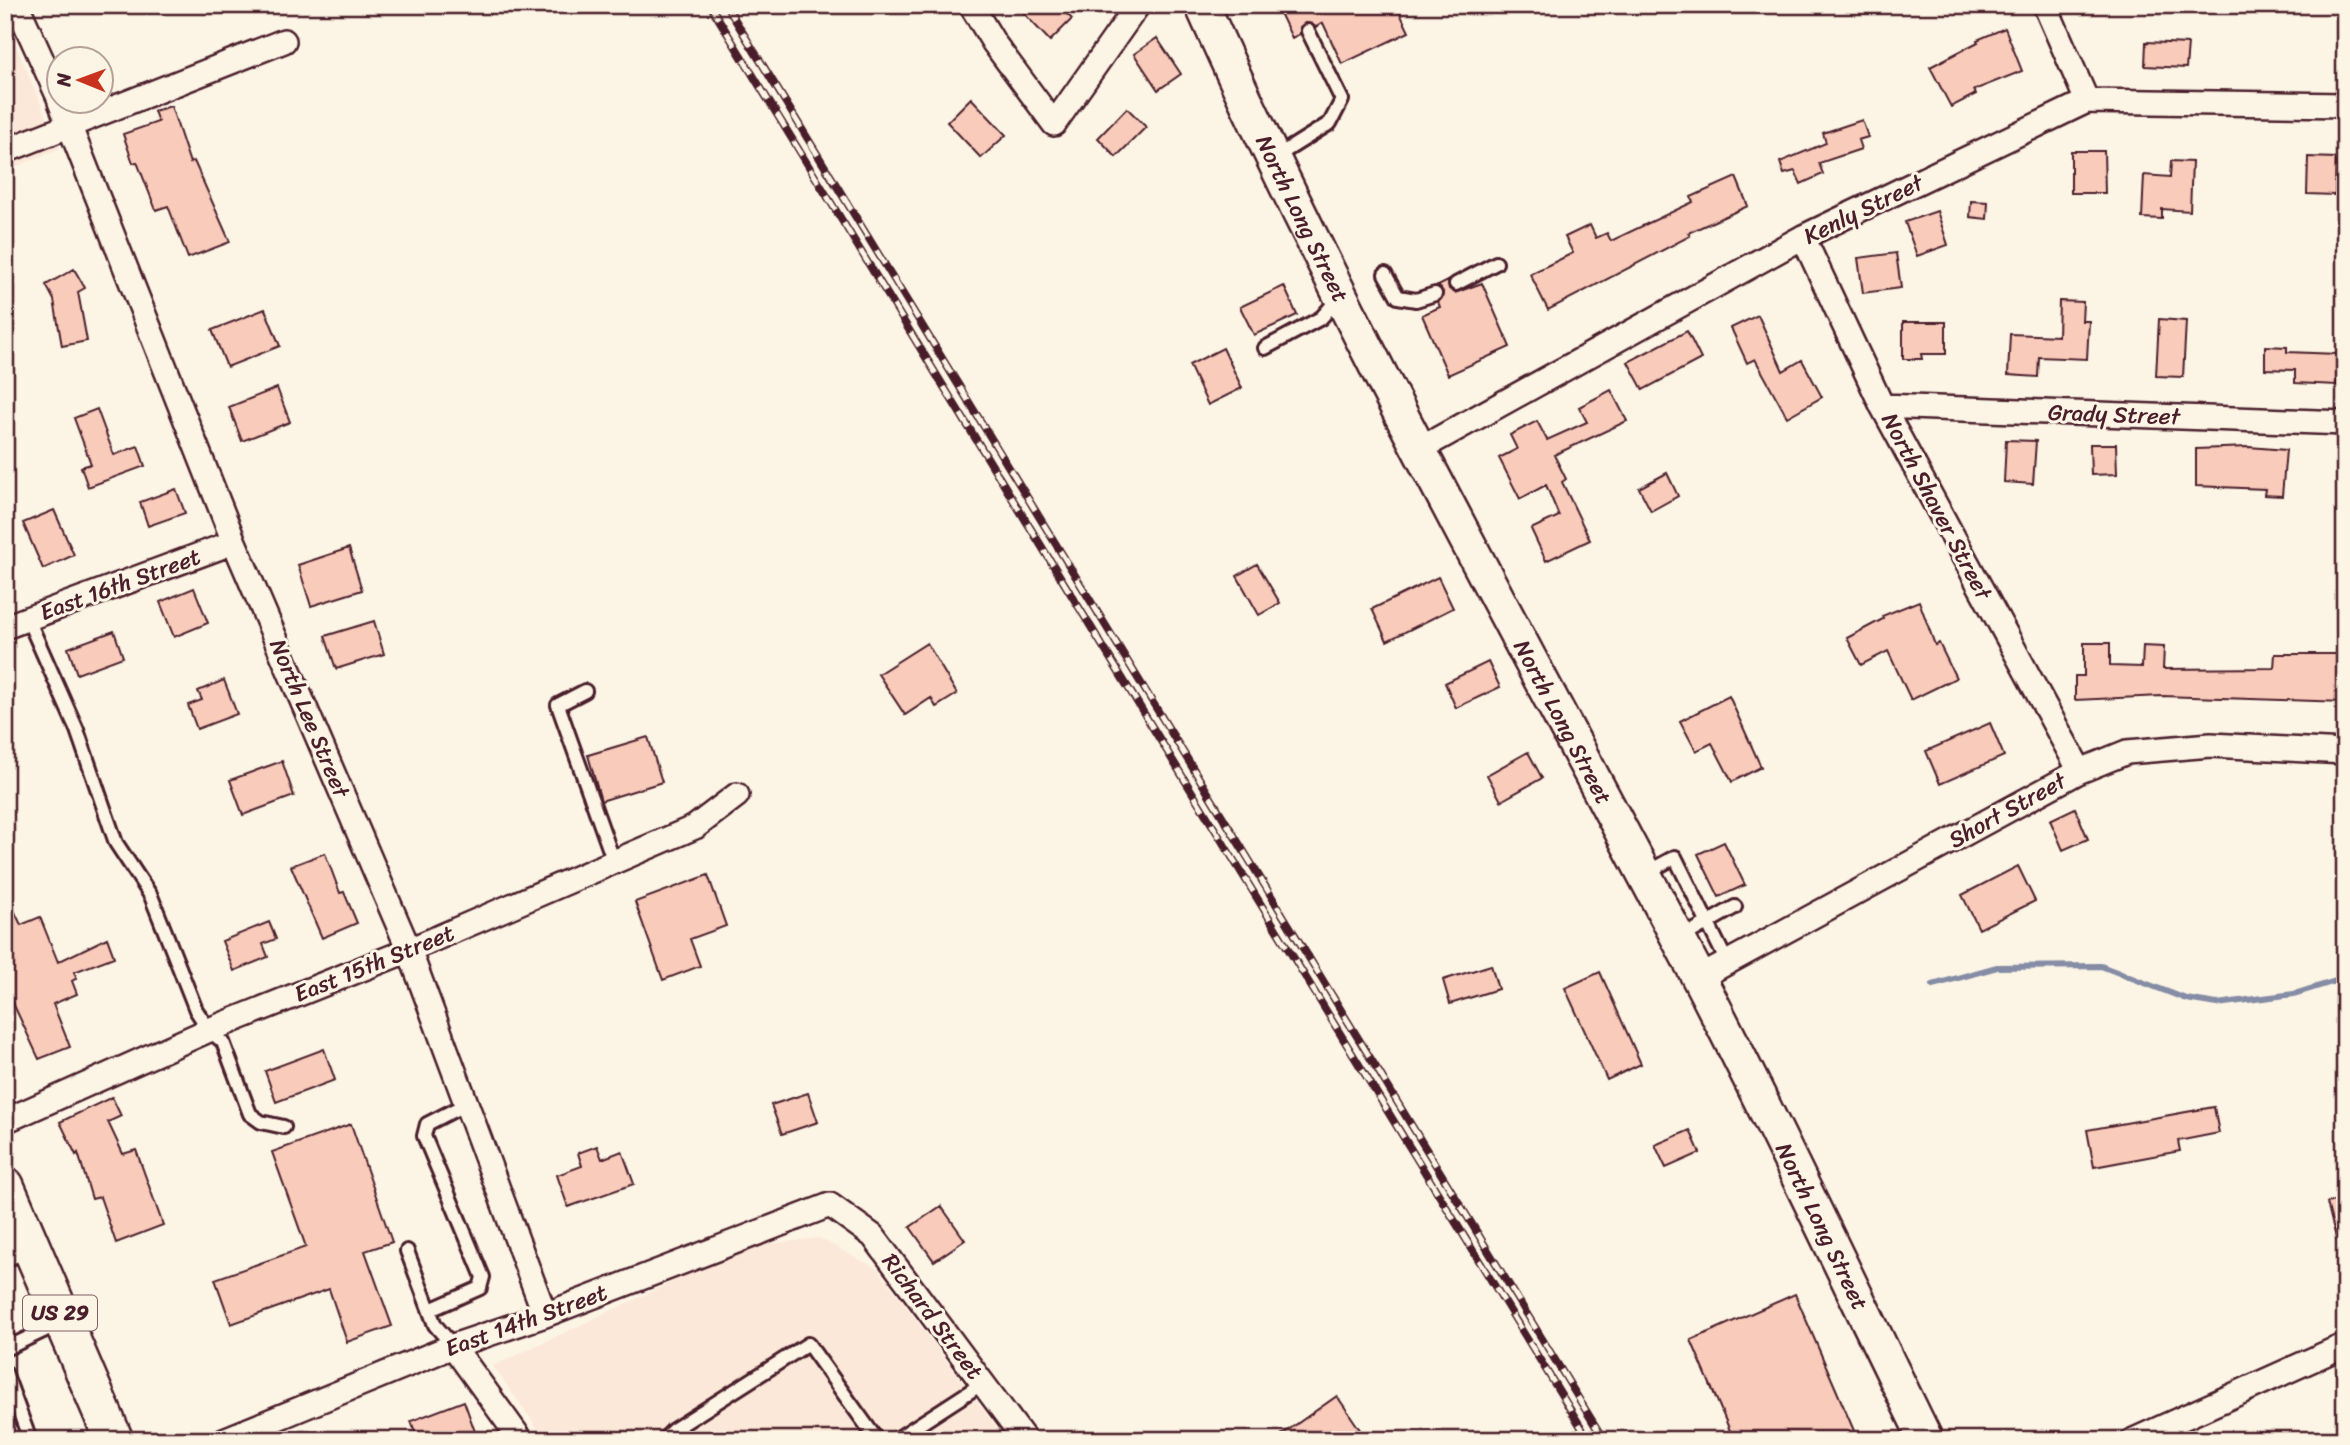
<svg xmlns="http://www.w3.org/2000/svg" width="2350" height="1445" viewBox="0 0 2350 1445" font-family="Sriracha,sans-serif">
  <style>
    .built { fill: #fbe8d8 }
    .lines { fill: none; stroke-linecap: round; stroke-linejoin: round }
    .stream { stroke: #858ca5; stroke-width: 6 }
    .building { fill: #f8cbbb; stroke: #4a1f2b; stroke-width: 2 }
    .lane-casing { stroke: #4a1f2b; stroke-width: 18 }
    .street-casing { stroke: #4a1f2b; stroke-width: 28 }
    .secondary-casing { stroke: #4a1f2b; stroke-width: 38 }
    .primary-casing { stroke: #4a1f2b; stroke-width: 42 }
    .lane { stroke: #fcf5e5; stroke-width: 12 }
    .street { stroke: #fcf5e5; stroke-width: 23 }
    .secondary { stroke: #fcf5e5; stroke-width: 33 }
    .primary { stroke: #fcf5e5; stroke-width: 37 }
    .rail-casing { stroke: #4a1f2b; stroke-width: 8 }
    .rail { stroke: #fcf5e5; stroke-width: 5; stroke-dasharray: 16; stroke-linecap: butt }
    .labels { text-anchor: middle; stroke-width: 6; stroke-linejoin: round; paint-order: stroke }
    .shield { fill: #fcf5e5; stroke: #7f5f63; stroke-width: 2 }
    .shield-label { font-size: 21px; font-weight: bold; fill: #4a1f2b }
    .street-label { font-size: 23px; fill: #4a1f2b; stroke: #fcf5e5 }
  </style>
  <rect width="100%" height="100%" fill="#fcf5e5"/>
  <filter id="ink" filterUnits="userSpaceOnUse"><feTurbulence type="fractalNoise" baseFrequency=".0143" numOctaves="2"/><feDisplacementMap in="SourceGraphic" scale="14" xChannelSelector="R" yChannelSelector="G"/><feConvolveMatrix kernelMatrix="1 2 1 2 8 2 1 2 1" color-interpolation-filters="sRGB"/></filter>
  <g filter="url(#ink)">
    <path class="built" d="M5,20L60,148L5,172Z
      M819,1238L878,1269L1006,1440H546L493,1366L749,1246Z"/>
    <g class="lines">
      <path class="stream" d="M1933,985L1997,967L2101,966L2186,999L2217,1004L2294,994L2345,978"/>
    </g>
    <path class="building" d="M1016,5H1058L1072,19L1050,41Z
      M1294,5H1396L1409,32L1342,64L1323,23L1316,27L1305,23L1300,27V34L1292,38L1280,13Z
      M2005,28L2022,71L1974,90L1976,94L1951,107L1930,67L1978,42L1977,40Z
      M1157,38L1181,74L1158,90L1134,54Z
      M2146,42L2188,44L2186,68L2145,66Z
      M971,98L1006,135L981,158L947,122Z
      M171,106L190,163L194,161L230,242L188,258L168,206L156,210L137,162L133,163L123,134L158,122L154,111Z
      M1127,108L1146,127L1116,157L1098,138Z
      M1862,120L1868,137L1858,140L1861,149L1819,163L1823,174L1801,184L1795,171L1784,174L1780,162L1826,143L1823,133Z
      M2071,151H2104L2105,193H2071Z
      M2308,157L2336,158L2335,195L2307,194Z
      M2171,161L2192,162L2190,211L2162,209V219L2142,218L2144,175L2170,177Z
      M1736,177L1748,206L1688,233L1690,236L1548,310L1530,274L1573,253L1565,237L1590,225L1596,238L1607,233L1611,241L1693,202L1691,197Z
      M1971,201L1988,202L1987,219L1970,217Z
      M1937,211L1948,245L1917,256L1905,222Z
      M1896,253L1901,288L1863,293L1858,258Z
      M74,269L85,288L78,292L87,341L62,346L54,300L46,285Z
      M1448,281L1449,289L1455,293L1482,283L1510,347L1448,375L1422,315L1440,307L1438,302L1443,292L1438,286Z
      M1284,286L1297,315L1254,335L1240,307Z
      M2059,301L2083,302L2082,321H2089L2087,359L2039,357L2038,377L2008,375L2010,334L2058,336Z
      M265,309L280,346L227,367L212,330Z
      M1758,315L1783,371L1802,360L1822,397L1787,417L1755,359L1747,363L1731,328Z
      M2159,319L2186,321L2183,377L2156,376Z
      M1903,322H1946V354H1921L1922,359H1903Z
      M1687,331L1701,359L1643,390L1628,362Z
      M2265,346L2287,347V352L2338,354L2337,385L2295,383V370L2265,369Z
      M1223,348L1242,388L1208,405L1189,365Z
      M277,388L290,422L242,441L229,407Z
      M1611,390L1627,421L1554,455L1566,479L1562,482L1590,540L1546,561L1531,529L1559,516L1546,485L1520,499L1499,458L1517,449L1510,435L1537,421L1547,440L1587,422L1579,407Z
      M97,409L114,455L138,446L145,466L88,487L81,467L91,464L74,418Z
      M2006,440L2036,441L2033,484L2004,482Z
      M2090,444H2116L2117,474L2091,475Z
      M2249,447L2286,450L2282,496L2264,495L2265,489L2196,486V449Z
      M1667,473L1678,496L1651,511L1639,488Z
      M176,489L185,513L148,526L140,502Z
      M54,510L74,555L43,569L23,523Z
      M349,548L362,590L311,606L298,565Z
      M1257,564L1280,603L1259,615L1237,576Z
      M1438,577L1453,608L1387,641L1372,609Z
      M194,588L208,623L174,637L160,602Z
      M1919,601L1935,645L1939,643L1956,678L1911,700L1888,651L1861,665L1847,638L1883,619L1882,616Z
      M374,621L384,654L336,669L325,636Z
      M114,631L123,657L77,674L68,648Z
      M927,643L957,694L936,707L931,698L905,715L878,674Z
      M2084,643H2110V666L2142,667L2143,646L2164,647L2163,669L2274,668L2275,654H2345V702L2162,696L2075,700V676H2084Z
      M1488,662L1500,687L1456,708L1445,683Z
      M224,680L237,714L197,729L188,705L202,700L198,691Z
      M1729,696L1761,767L1732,782L1712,743L1696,751L1680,721Z
      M1990,723L2004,756L1940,784L1926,751Z
      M648,737L662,782L601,801L588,755Z
      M1528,752L1542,778L1501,801L1487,775Z
      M282,761L294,796L243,815L230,780Z
      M2075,808L2088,839L2063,850L2050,820Z
      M1724,842L1745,885L1719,897L1698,854Z
      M325,853L340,893L344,892L357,923L322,938L291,866Z
      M2018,866L2035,901L1979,929L1962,895Z
      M708,875L726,926L690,939L700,966L663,980L635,902Z
      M5,891L21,925L40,917L58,962L107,938L114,957L74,972L77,978L72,981L77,994L53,1004L70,1047L39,1059L5,986Z
      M269,922L276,939L263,944L268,957L234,971L222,941Z
      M1491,965L1498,989L1450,1004L1443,980Z
      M1600,972L1641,1064L1607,1080L1565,988Z
      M324,1049L335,1080L276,1102L265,1071Z
      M808,1093L818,1122L782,1134L771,1105Z
      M112,1097L121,1116L108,1122L123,1154L136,1150L163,1225L116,1243L100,1197L92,1199L78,1153L76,1155L60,1122Z
      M2214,1107L2219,1133L2178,1141L2180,1151L2094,1167L2087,1130Z
      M351,1124L392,1242L365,1251L392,1326L347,1342L329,1289L231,1324L215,1279L306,1247L272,1152Z
      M1690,1130L1700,1153L1666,1168L1655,1145Z
      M597,1146L602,1159L622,1151L634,1184L568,1207L557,1175L582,1166L578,1153Z
      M2345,1198V1248L2339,1249L2327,1203Z
      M941,1206L965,1240L934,1261L910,1227Z
      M1795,1294L1858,1440H1734L1691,1340Z
      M1337,1396L1367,1440H1274Z
      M464,1401L478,1440H418L411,1421Z"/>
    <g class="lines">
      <g class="lane-casing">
        <path id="lane" d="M1274,158L1330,123L1342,100L1308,31
          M1385,274L1398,297L1416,300L1435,294
          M1456,284L1496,263
          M1265,348L1321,318L1339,298
          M27,617L77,730L116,843L151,896L196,1010L209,1030L223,1042L250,1114L261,1122L284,1127
          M585,691L558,705L614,862
          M1644,874L1675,857L1727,962
          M1679,939L1735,907
          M407,1251L435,1325L453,1346
          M5,1260L31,1250
          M430,1310L480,1288L483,1277L424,1136L427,1124L466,1104
          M5,1333L10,1346
          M5,1349L62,1322
          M5,1372L30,1440
          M663,1440L673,1430L808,1344L877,1440
          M895,1440L983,1383"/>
      </g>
      <g class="street-casing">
        <path id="street" d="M17,5L60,100
          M971,5L994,43L1054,124L1138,5
          M2045,5L2087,101
          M60,102L234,542L409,950L545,1315
          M5,151L284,41
          M1803,237L1882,406L2080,771
          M1882,406L2345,423
          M1418,450L1803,237L2087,101L2345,105
          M5,627L234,542
          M1699,978L2080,771L2127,752L2211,745L2345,752
          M5,1121L209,1030L409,950L695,827L737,795
          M453,1346L521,1440
          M224,1440L453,1346L545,1315L830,1205L873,1236L1025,1440
          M2134,1440L2345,1345"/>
      </g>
      <g class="secondary-casing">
        <g id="secondary">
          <path id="s1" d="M1202,5C1345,325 1516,630 1679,940C1766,1105 1844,1273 1926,1440"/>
        </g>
      </g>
      <g class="primary-casing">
        <path id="primary" d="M5,1186L114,1440"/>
      </g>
      <use href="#lane" class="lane"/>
      <use href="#street" class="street"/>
      <use href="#secondary" class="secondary"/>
      <use href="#primary" class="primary"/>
      <g class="rail-casing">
        <path id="rail" d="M710,5L1589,1440
          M726,5L1604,1440"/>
      </g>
      <use href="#rail" class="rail"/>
    </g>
  </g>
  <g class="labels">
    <rect class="shield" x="23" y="1295.5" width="74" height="35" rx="5"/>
    <g class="shield-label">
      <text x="60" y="1320">US 29</text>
    </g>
    <g class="street-label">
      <text transform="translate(1863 209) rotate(-26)" y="8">Kenly Street</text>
      <text dy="8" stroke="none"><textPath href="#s1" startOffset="236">North Long Street</textPath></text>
      <text transform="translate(2114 414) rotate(2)" y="8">Grady Street</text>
      <text transform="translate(1937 506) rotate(62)" y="8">North Shaver Street</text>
      <text transform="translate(120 584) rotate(-20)" y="8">East 16th Street</text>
      <text transform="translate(310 718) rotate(67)" y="8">North Lee Street</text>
      <text dy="8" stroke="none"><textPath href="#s1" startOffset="803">North Long Street</textPath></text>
      <text transform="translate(2007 810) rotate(-29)" y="8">Short Street</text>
      <text transform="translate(374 963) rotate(-22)" y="8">East 15th Street</text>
      <text dy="8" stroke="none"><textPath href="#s1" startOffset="1370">North Long Street</textPath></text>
      <text transform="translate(933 1316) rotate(53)" y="8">Richard Street</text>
      <text transform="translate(526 1320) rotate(-20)" y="8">East 14th Street</text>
    </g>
  </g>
  <rect width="2350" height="1445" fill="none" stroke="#fcf5e5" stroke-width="28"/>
  <rect x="14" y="14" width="2322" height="1417" fill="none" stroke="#4a1f2b" stroke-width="2.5" filter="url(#ink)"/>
  <g transform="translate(80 80) rotate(271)"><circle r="33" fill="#fcf5e5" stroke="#b59f9b" stroke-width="2"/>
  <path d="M0-5L12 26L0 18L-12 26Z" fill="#c8321e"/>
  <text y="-10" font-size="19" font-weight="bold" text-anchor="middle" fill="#4a1f2b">N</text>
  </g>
</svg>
